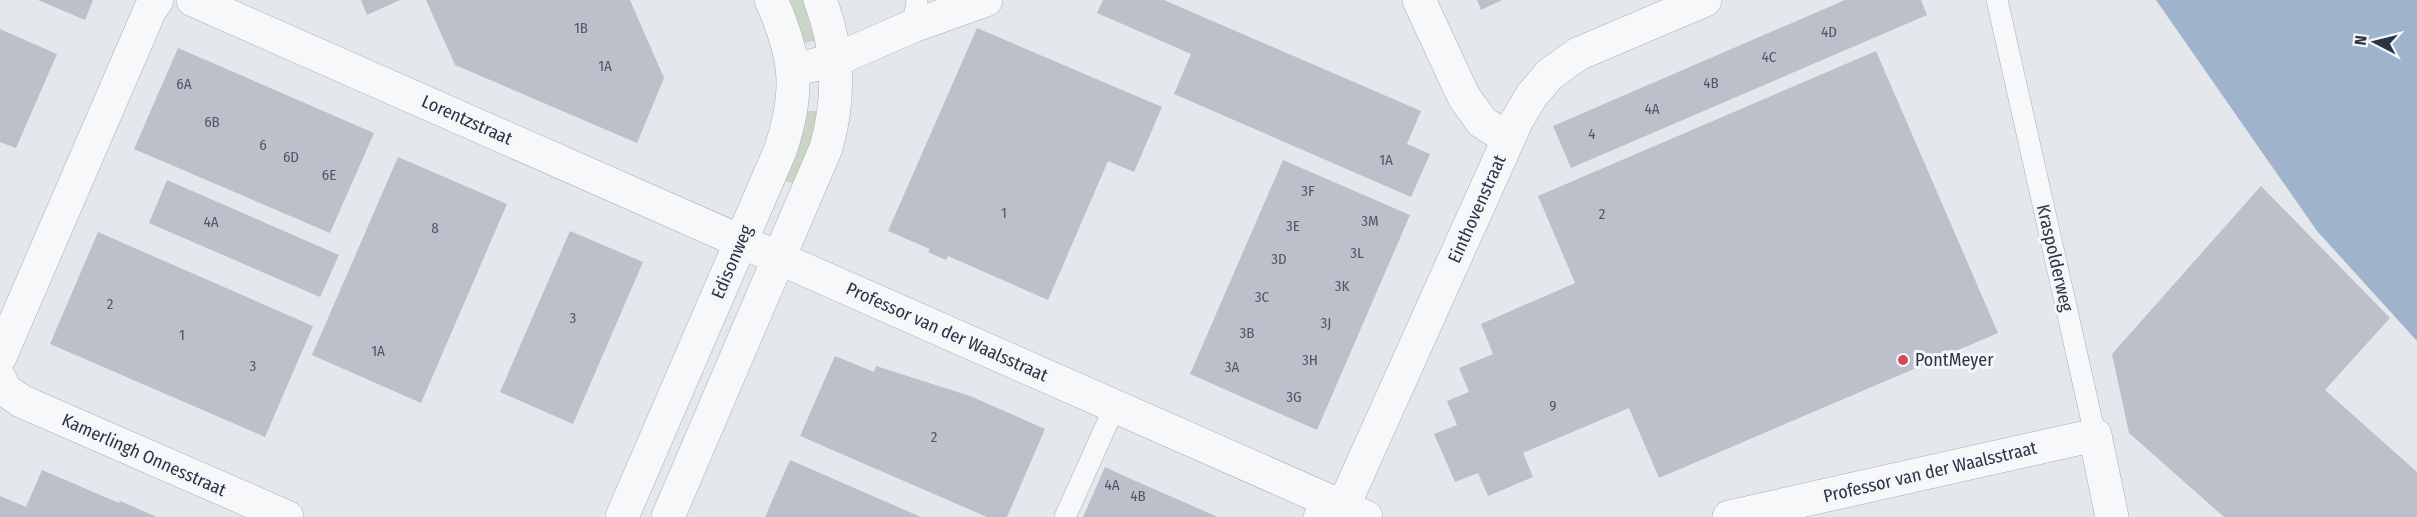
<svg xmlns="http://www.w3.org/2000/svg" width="2417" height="517" viewBox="0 0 2417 517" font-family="'Fira Sans Condensed',sans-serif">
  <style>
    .green { fill: #c9d6c5 }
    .water { fill: #9fb4cc }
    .building { fill: #bbc0ca }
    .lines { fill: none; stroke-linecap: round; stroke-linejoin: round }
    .service-casing { stroke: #a9aeb7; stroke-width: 22 }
    .minor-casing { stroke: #a9aeb7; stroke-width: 34 }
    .tertiary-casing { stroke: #a9aeb7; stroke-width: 34 }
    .service { stroke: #f7f8fa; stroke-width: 21 }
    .minor { stroke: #f7f8fa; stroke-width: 33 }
    .tertiary { stroke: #f7f8fa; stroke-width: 33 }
    .poi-dot { fill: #d1495b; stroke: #f4f6f9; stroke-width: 2 }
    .labels { text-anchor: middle; stroke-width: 6; stroke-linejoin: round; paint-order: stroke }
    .number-label { font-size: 15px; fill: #4f5766 }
    .street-label { font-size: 18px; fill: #2b3445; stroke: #f4f6f9 }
    .poi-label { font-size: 18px; fill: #2b3445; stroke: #f4f6f9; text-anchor: start }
  </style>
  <rect width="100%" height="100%" fill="#e4e7ec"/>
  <path class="green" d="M781,0H803L820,40L799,44Z
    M801,111H824L799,186L780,179Z"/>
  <path class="water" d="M2156,0H2417V341L2317,231Z"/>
  <path class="building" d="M38,0H93L85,20Z
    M361,0H400L367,15Z
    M426,0H630L664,78L637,143L455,65Z
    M1103,0H1164L1421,111L1407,144L1430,154L1411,197L1174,94L1191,54L1097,13Z
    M1477,0H1502L1481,10Z
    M1845,0H1921L1927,15L1571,168L1553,126Z
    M977,28L1162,107L1134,172L1108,161L1048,300L948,256L946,260L928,252L930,249L888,231Z
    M0,29L57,54L16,148L0,142Z
    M178,48L374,133L330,233L134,149Z
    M1876,51L1998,333L1659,478L1629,408L1523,453L1533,477L1488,496L1478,473L1455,482L1434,434L1457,425L1447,401L1469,392L1459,368L1493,354L1481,324L1575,283L1538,196Z
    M398,157L507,204L421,403L312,355Z
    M1283,160L1410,215L1317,430L1190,374Z
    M167,180L339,255L320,297L149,223Z
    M2261,186L2390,318L2325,390L2417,472V517H2224L2129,433L2112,354Z
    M570,231L643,262L573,424L500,392Z
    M98,232L313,326L265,437L50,344Z
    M835,356L874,372L876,366L970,396L1045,429L1007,517H987L800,436Z
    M790,460L921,517H765Z
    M1105,467L1131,479L1218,517H1083Z
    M42,470L119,503L120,501L157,517H0V496L26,507Z"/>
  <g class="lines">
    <g class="service-casing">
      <path id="service" d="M1997,0L2095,435
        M913,26L917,0
        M1065,517L1115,406
        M1314,517L1323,498"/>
    </g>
    <g class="minor-casing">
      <path id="minor" d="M193,0L1366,517
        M1419,0L1464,97L1482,122L1508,139
        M793,70L835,60L913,26L986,0
        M0,357L150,10L157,0
        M0,379L4,389L21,401L287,517
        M1343,507L1517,120L1532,95L1550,74L1578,54L1705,0
        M1729,517L2095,435L2112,517"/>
    </g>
    <g class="tertiary-casing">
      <path id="tertiary" d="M622,517L780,151C800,92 797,57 771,0
        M668,517L826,148C840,99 839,48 820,0"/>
    </g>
    <use href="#service" class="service"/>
    <use href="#minor" class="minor"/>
    <use href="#tertiary" class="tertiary"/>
  </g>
  <circle class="poi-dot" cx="1903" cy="360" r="6"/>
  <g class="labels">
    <g class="number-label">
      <text x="581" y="33">1B</text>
      <text x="1829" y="37">4D</text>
      <text x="1769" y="62">4C</text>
      <text x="605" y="71">1A</text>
      <text x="1711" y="88">4B</text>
      <text x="184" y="89">6A</text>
      <text x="1652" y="114">4A</text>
      <text x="212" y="127">6B</text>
      <text x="1592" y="139">4</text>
      <text x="263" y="150">6</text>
      <text x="291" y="162">6D</text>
      <text x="1386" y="165">1A</text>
      <text x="329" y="180">6E</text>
      <text x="1308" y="196">3F</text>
      <text x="1004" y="218">1</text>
      <text x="1602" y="219">2</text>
      <text x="1370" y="226">3M</text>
      <text x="211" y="227">4A</text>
      <text x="1293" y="231">3E</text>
      <text x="435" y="233">8</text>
      <text x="1357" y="258">3L</text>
      <text x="1279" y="264">3D</text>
      <text x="1342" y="291">3K</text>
      <text x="1262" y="302">3C</text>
      <text x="110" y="309">2</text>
      <text x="573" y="323">3</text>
      <text x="1326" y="328">3J</text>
      <text x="1247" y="338">3B</text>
      <text x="182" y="340">1</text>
      <text x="378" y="356">1A</text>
      <text x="1310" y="365">3H</text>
      <text x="253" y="371">3</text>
      <text x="1232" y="372">3A</text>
      <text x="1294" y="402">3G</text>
      <text x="1553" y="411">9</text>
      <text x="934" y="442">2</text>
      <text x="1112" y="490">4A</text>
      <text x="1138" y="501">4B</text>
    </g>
    <g class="street-label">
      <text transform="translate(467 120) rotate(24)" y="6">Lorentzstraat</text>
      <text transform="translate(1477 209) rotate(-66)" y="6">Einthovenstraat</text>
      <text transform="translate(2055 258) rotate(77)" y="6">Kraspolderweg</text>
      <text transform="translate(732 262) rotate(-67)" y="6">Edisonweg</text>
      <text transform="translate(947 332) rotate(24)" y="6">Professor van der Waalsstraat</text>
      <text transform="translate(144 455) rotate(24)" y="6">Kamerlingh Onnesstraat</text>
      <text transform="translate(1930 472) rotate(-13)" y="6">Professor van der Waalsstraat</text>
    </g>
    <g class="poi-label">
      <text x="1915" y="366">PontMeyer</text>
    </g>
  </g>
  <g transform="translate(2375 42) rotate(277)" stroke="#f4f6f9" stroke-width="4.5" paint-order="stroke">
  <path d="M0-4.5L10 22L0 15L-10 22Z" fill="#2b3445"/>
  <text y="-9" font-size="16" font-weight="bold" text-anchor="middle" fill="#2b3445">N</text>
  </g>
</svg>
